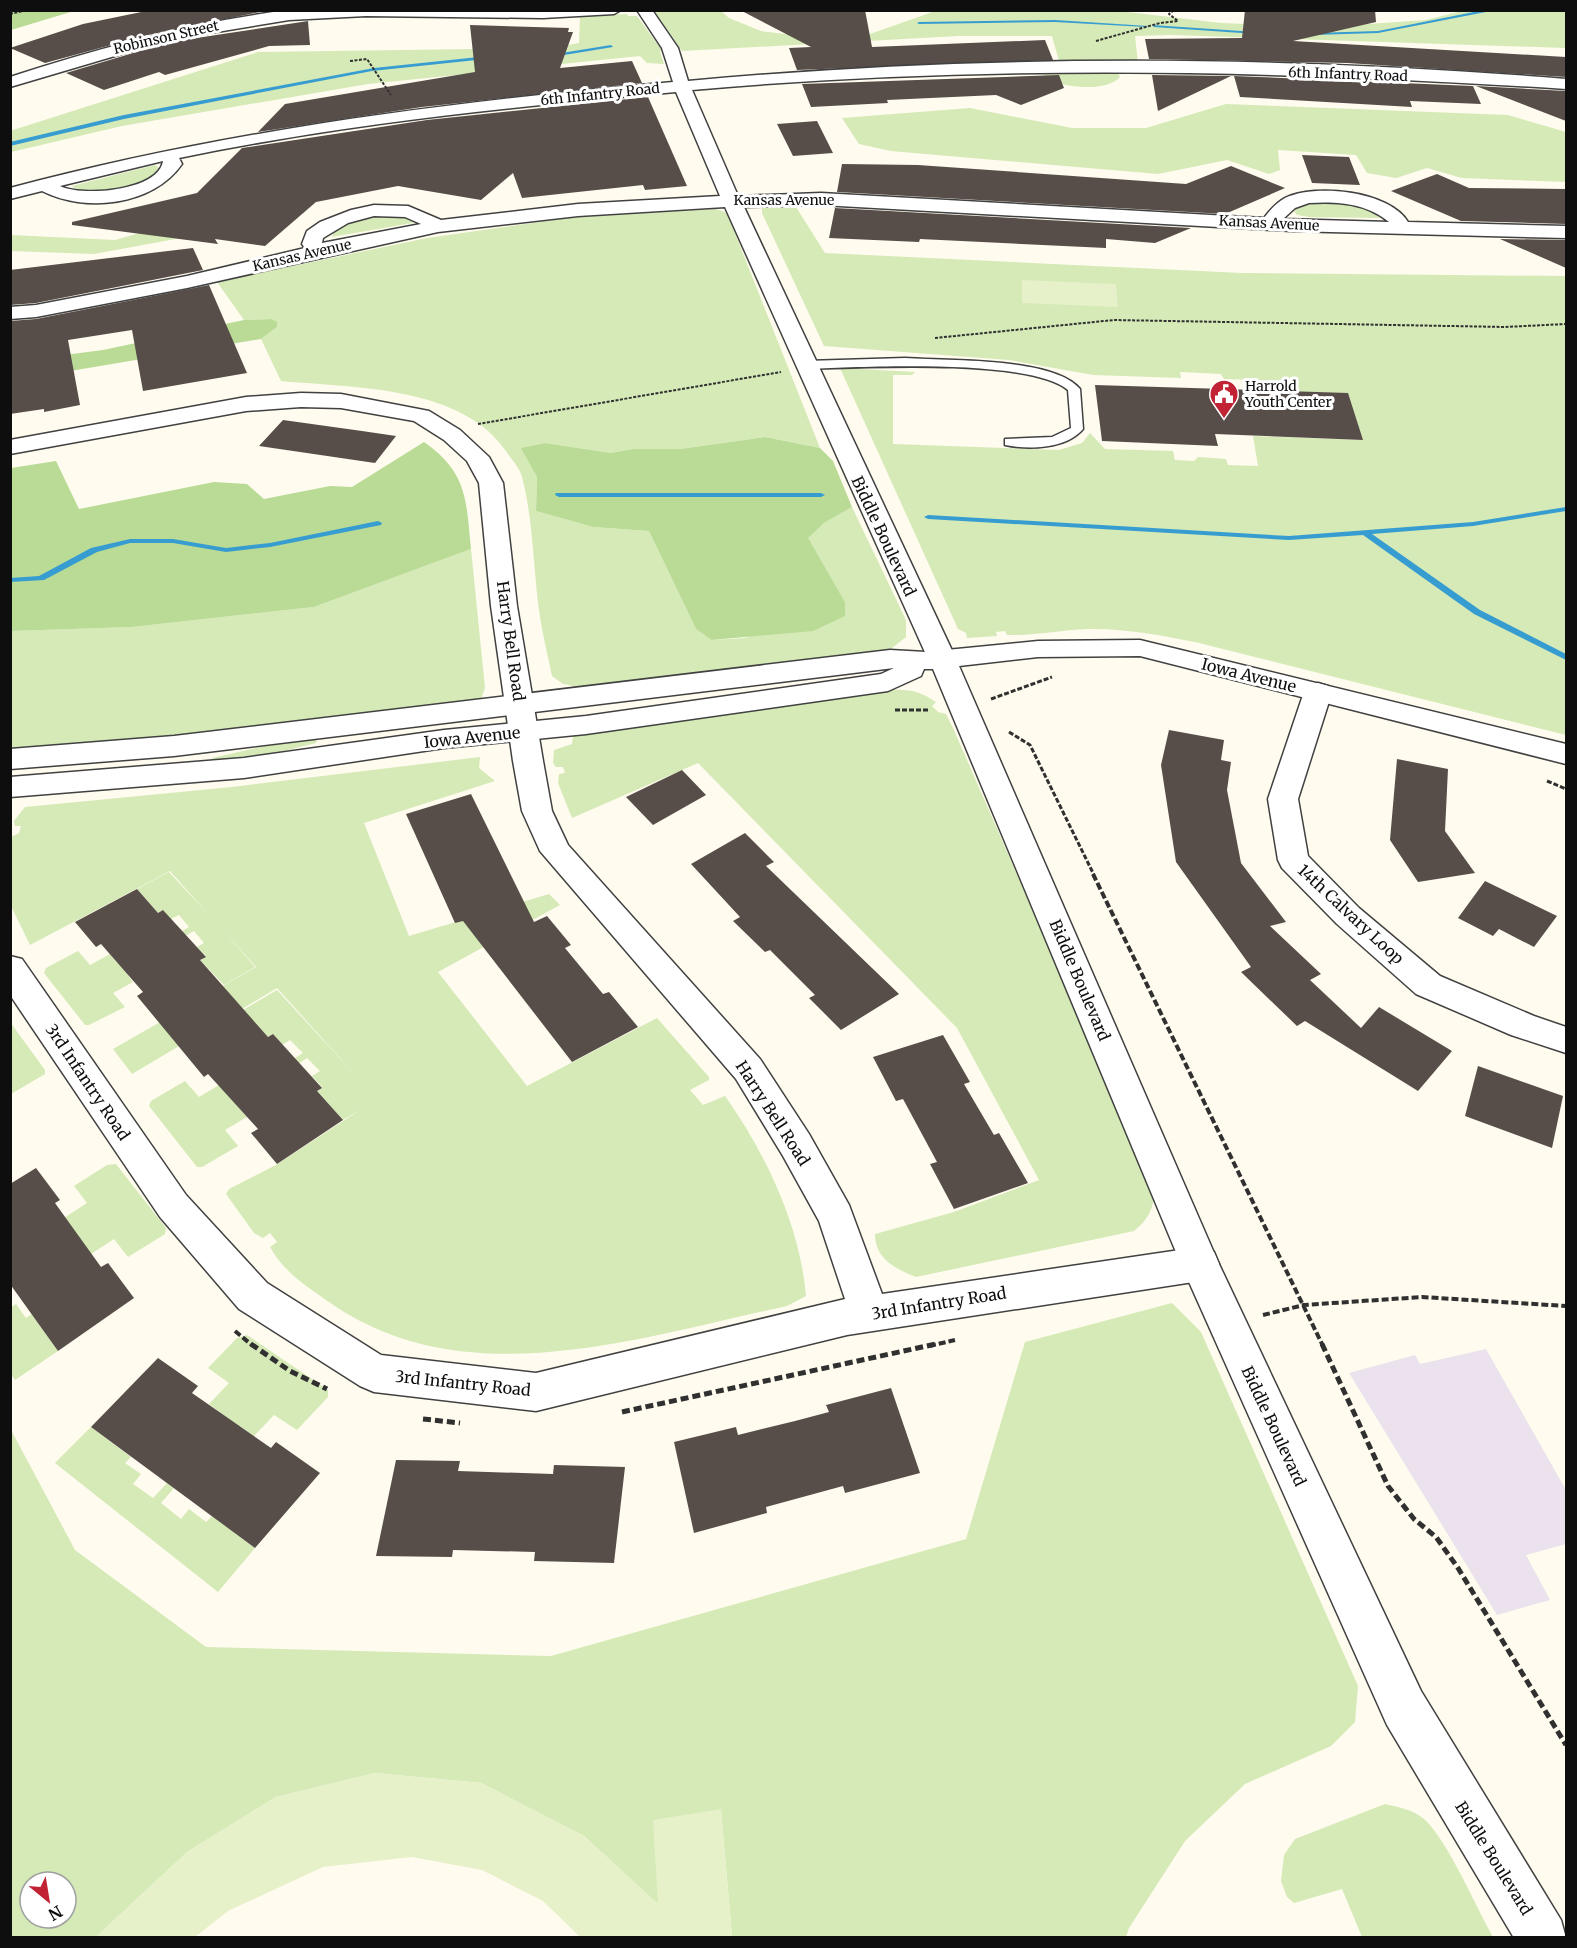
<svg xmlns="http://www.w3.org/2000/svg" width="1577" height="1948" viewBox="0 0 1577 1948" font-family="Merriweather,serif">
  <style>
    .industrial { fill: #ebe2ed }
    .green { fill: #d5eab7; fill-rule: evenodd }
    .forest { fill: #b9db96 }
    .pitch { fill: #e6f1c9 }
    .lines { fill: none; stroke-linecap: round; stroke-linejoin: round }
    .stream { fill: #379dd0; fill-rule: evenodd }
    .building { fill: #574e4a }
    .service-casing { stroke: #414141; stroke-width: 3 }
    .minor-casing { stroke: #414141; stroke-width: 3 }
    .tertiary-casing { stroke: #414141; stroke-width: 3 }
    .path-far3 { stroke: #303030; stroke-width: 2; stroke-dasharray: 3 1.5; stroke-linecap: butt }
    .path-far2 { stroke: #303030; stroke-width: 3; stroke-dasharray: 5 2; stroke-linecap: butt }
    .path-far1 { stroke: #303030; stroke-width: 4; stroke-dasharray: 7 3; stroke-linecap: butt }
    .path { stroke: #303030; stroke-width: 5; stroke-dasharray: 8 4; stroke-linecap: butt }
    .service { fill: #fff; fill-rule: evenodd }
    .minor { fill: #fff; fill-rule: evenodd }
    .tertiary { fill: #fff; fill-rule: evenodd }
    .labels { text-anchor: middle; stroke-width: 6; stroke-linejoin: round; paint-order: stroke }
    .far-street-label { font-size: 14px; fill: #0e0e0e; stroke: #fff }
    .far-poi-label { font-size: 14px; fill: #0e0e0e; stroke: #fff; text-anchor: start }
    .street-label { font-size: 16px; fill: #0e0e0e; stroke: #fff }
  </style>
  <rect width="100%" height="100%" fill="#fffbee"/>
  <path class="industrial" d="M1486,1349L1566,1490V1544L1526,1555L1550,1600L1497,1615L1349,1373L1415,1355L1420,1364Z"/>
  <path class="green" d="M938,10L1119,11L1221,23L1325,27L1426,20L1462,11L1566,10V48L1172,35L1135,36L1138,63L1059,61L1052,36H958L682,51L654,11H721L729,18L761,31L793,35L870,34Z
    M627,14L628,16H637L661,49L660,52L664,64L647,63L640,56L368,84L122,126L11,152L10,131L258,52L552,48L579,43L580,16Z
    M1052,73H1118L1120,77C1107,93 1057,88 1043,75Z
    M1226,104L1508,115L1566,132V182L1462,178L1427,168L1396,178L1367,173L1356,155L1278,150L1280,170L1269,174L1227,160L1158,174L891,151L859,144L842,118L970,108L1072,128H1146Z
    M155,165L160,169C153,189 87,199 72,186Z
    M407,171L219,231L94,254L11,251V235L115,240L214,212Z
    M1330,201L1359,205L1382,215V218L1309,217L1297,215L1294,211L1296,207Z
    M796,207L825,253L1242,273L1566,276V735L1195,642C1159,635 1124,628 1087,629C1061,630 1034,636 1007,635L1005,631L996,632L997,636L967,638L966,633L958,629L840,368L915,372L912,375H893V444L1059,450L1082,443L1090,433L1105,449L1173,451L1175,460L1194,461L1198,457L1226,459L1228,465L1258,466L1253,436L1362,440L1348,394L1253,390L1252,386H1257L1255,380L1224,379L1221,374L1180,372L1181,378L1093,375L1009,360L824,346L762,213V208L764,207Z
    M716,209L727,213L820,448L765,437L680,449H633L611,453L545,443L522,448L537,477L536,511L593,527L649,531L696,629L713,640L745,638L845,602L807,538L824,523L852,507L906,620V637L892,648L874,655L579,687L563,684L552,676C548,656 543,637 540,617C533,571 534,523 522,477C520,469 513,461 508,454C464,385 353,388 281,381L261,339L277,327L271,319L244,320L217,282L427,238L567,218Z
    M402,215L418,222L332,237C339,214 383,215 402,215Z
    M471,549L485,688L481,699L469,704L334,722L11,751L10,631L132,627L314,607Z
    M892,690C910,689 921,692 936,702L932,706L938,712L946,714L953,728L1155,1190C1153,1209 1149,1219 1134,1231L916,1277C896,1269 875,1259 875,1234L954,1212L1039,1180L957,1028L698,763L572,818L558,783L559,774L565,773L563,767H556L553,763L554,750L572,744L573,736L589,730Z
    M317,739L316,743L259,757L213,762L212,758L265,746Z
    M480,757L479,768L495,781L364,823L409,936L549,894L560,905L438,972L527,1086L657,1018L709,1077V1080L690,1090L703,1105L725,1096C766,1154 800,1225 806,1296L787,1306C640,1337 464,1398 329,1302C306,1286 284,1272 270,1247L277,1242L270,1233L263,1238L254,1233L226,1194L229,1189L276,1165L360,1110L343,1120L317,1091L322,1087L312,1076L320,1071L307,1058L295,1066L290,1061L303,1053L290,1040L282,1045L273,1034L268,1037L243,1010L277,990L357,1077L277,988L132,1074L113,1049L256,967L222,929L255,967L224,985L200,960L206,956L197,947L204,943L194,931L181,938L177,934L189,927L179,915L171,919L163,910L158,913L137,889L169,872L209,915L170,871L30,945L11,906V837L19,833L21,826H15L14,821L25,807L232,787Z
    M78,951L90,965L110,954L117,963L124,959L134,970L127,974L133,982L113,993L125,1007L89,1025H85L44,973L46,968Z
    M10,1022L45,1070V1074L11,1094Z
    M185,1081L199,1097L219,1085L247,1117L225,1130L238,1146L202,1167H197L149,1106L151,1101Z
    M116,1164L166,1228L165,1234L128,1257L114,1239L91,1254L64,1218L87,1203L74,1186L107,1165Z
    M1172,1303L1201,1332L1358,1686L1355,1722L1331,1746L1245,1784L1185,1841L1129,1928L1126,1937H732L721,1809L659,1905L584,1836L481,1783L375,1773L276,1797L187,1852L96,1937H11L10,1428L75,1550L206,1647L551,1656L966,1539L1025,1342ZM30,1882H66V1918H30Z
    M16,1304L26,1318L32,1314L58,1351L15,1380L11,1374L10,1308Z
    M247,1335L328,1390V1397L297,1430L274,1415L254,1436L240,1426L232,1433L214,1421L221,1413L209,1404L229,1383L208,1368L237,1338Z
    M91,1427L131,1457L125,1463L141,1474L133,1484L153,1498L167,1483L174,1488L161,1503L181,1519L189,1509L206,1522L212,1516L255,1548L218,1592L55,1463Z
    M1385,1804C1398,1807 1414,1810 1424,1819C1447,1839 1477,1909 1493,1937H1362L1342,1889L1294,1903L1287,1897L1281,1881L1284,1855L1295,1839Z"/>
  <path class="forest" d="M11,10H74V11L11,30Z
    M271,319L277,322V327L261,339L11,381V362L103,350L244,320Z
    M765,437L820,448L833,461L852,507L824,523L808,538L845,602V616L813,631L712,640L696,629L649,531L593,527L536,511L537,477L521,448L545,443L611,453L633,449H680Z
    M424,442C468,473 466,500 471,549L314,607L132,627L11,631V468L56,461L79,509L214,482L247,484L264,499L330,486L352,487Z"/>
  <path class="pitch" d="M1022,280L1116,284L1118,307L1022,303Z
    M375,1773L481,1783L584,1836L658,1904L653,1820L721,1809L732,1937H580L543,1901L482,1870L412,1857L323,1867L228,1911L195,1937H96L187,1852L276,1797Z"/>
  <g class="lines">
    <path class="stream" d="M1484,10H1496L1378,33L1313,35L1311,34L1313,33L1378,31Z
      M1055,20L1148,26L1146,27L1055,22L919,24L917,23L919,22Z
      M1152,25L1256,32L1258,33L1256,34L1154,27Z
      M611,45L613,47L552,57L549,55Z
      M488,56L486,59L372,71L124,119L10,146V142L124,115L374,68Z
      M556,493H821L825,495L821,497H559L555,495Z
      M1566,507V511L1473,526L1372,534L1480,610L1566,654V660L1474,614L1363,535L1289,540L928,519L924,517L928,515L1289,536L1473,522Z
      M378,521L382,523L381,525L270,547L226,552L173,543H130L97,552L44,580L10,582V578L39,576L91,548L130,539H173L226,548L270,543Z"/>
  </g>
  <path class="building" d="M151,10H270L148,35L45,63L10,48L83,24Z
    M740,10H865L872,47L1045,40L1053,60L797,70L789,48L811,47Z
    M1245,10H1375L1376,22L1293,41L1566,57V77L1347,63L1149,59L1145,39L1242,38Z
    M308,21L310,45L269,46L165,75L159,72L104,90L66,73L170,42Z
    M470,25L569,28L568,32H573L560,68L632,61L642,83L422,107L258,132L285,104L475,72Z
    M1059,75L1064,88L1021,105L996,95L887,100L888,103L811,107L802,84Z
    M1152,75L1231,76L1158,111Z
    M1234,76L1473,86L1481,104L1410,101L1412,107L1240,97Z
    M1476,86L1566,91V121Z
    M648,97L687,186L645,190L643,185L522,198L513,173L481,200L398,186L316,202L265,246L215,239L218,244L72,225V222L197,193L242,148L427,120Z
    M817,121L833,153L793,156L777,124Z
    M1302,155L1349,157L1360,185L1312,183Z
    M842,164L918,165L1186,184L1231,166L1285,188L1225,214L837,192Z
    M1437,174L1469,188L1566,189V224L1461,221L1391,191Z
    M835,208L1191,228L1155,243L1106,239V248L920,239L919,242L829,238Z
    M1500,239L1566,240V268Z
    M193,248L203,270L36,303L10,305V270Z
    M209,285L247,373L143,391L132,330L68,340L80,405L44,412V409L10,414V321L36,319Z
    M1095,385L1348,393L1363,440L1215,434L1218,446L1102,441Z
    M283,420L362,431L396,436L375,463L259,446Z
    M1169,730L1224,740L1221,760L1231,762L1227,790L1241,863L1286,922L1270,926L1321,974L1310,980L1361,1028L1379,1007L1452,1051L1418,1091L1305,1021L1297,1026L1241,972L1251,967L1176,862L1161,765Z
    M1397,759L1448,769L1445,831L1475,873L1418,882L1390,840Z
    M682,770L706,795L653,825L626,797Z
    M471,794L534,922L547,916L571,945L565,948L603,994L609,992L638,1027L572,1062L463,921L455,923L406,814Z
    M745,833L774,862L766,866L899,994L841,1030L809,998L815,995L770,950L765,952L733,921L740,917L691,864Z
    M1485,881L1557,916L1534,947L1499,929L1493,936L1458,918Z
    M137,889L158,913L163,910L206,957L200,960L268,1037L273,1034L322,1088L317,1091L343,1120L277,1164L251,1133L258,1129L208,1074L204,1077L137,996L143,992L101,944L96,947L75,922Z
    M943,1035L970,1082L964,1084L994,1135L999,1133L1028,1183L954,1209L930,1164L937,1162L903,1099L896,1101L873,1057Z
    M1478,1066L1563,1096L1552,1148L1465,1116Z
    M36,1168L60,1200L55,1203L101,1267L108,1263L134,1298L58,1351L10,1284V1184Z
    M158,1358L198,1386L192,1393L271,1448L276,1442L320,1473L255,1548L91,1427Z
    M891,1388L920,1473L845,1493L843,1486L766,1507L767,1513L694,1533L674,1442L736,1427L738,1435L795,1421L829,1412L826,1405Z
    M396,1460L460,1461L458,1471L553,1474L554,1465L625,1467L614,1563L534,1561L535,1552L453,1550L452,1557L376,1556Z"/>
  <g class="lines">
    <g class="service-casing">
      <path id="service" d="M905,358C947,361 1054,357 1080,389L1083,429C1066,449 1029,450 1005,445V439L1052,437L1071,428L1068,390C1030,358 860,367 806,369L800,365L806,361Z"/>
    </g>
    <g class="minor-casing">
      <path id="minor" d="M289,10H621L614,14L543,18L366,16L289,20L169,40L10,87V77C102,47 194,22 289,10Z
        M637,10H652L678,48L688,81C979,54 1275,55 1566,79V89C1275,70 983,64 692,90L738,196L821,193L1264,218C1270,210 1276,203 1285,198C1315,183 1390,191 1408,222L1566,226V238L1291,231L821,205L744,207L956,659L952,665L942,668L932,665L928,659L725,207L578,216L438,232L187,288L36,317L10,319V307L36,305L187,276L305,248L302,244L307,231L320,222L351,210L374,205L408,206L441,220L578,204L720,196L676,92C510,107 343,124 179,158L182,164C153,206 85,213 42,191L10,199V188C228,130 449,102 673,82L662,48ZM163,161C159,191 82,197 60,186ZM1309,203C1337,201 1366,203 1389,222L1283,219L1295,208ZM374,216L405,217L421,224L322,243L323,238L348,223Z
        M301,393L341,394L429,411L460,430L489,457L503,483L517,606L543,761L552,811L568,845L760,1059L809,1134L849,1205L882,1294L1200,1247L1214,1252L1219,1264L1214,1276L1200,1281L847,1335L536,1411L374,1392L360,1386L239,1309L160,1217L10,995V956L22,959L186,1195L267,1283L381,1355L536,1373L845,1299L819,1221L783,1156L736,1079L540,851L522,811L513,761L491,606L479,483L467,461L444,440L414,421L341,408L301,407L246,411L10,454V440L246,397Z
        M1318,683L1328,686L1332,692L1298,799L1308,856L1359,908L1440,976L1534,1016L1566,1027V1053L1511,1035L1416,994L1337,924L1282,868L1278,860L1268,799L1304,692L1308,686Z"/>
    </g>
    <g class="tertiary-casing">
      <path id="tertiary" d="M1140,640L1566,744V764L1140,656L1038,657L959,666L1218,1262L1421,1691L1561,1920L1566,1938H1514L1387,1725L1181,1264L933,669H924L921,676L888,691L586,734L444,748L244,778L10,797V777L244,758L444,730L586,716L881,674L894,668L174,756L10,769V749L174,736L890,650L926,652L1038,641Z"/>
    </g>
    <path class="path-far3" d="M10,14L28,10
      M1096,41L1160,23L1178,21L1169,14L1174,10
      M350,61L367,59L391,95
      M935,338L1114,320L1505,327L1566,324
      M478,424L781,372"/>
    <path class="path-far2" d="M991,699L1052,677
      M895,710H930
      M1009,732L1030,745L1094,875
      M1547,781L1566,789"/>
    <path class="path-far1" d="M1093,874L1323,1346
      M1263,1315L1304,1305L1422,1297L1566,1306
      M235,1331L253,1346
      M929,1346L955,1340"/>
    <path class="path" d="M251,1344L290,1371L327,1389
      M1322,1344L1388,1486L1414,1519L1436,1537L1458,1568L1566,1745
      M622,1412L936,1344
      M423,1419L460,1423"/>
    <use href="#service" class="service"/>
    <use href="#minor" class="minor"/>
    <use href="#tertiary" class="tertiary"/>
  </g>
  <defs>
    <g id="civic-pin" transform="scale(1.5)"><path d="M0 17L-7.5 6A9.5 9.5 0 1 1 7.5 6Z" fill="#c12234" stroke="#fff"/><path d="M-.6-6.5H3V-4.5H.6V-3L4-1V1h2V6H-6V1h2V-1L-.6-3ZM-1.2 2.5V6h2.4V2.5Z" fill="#fff"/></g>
  </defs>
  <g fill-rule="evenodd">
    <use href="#civic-pin" x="1224" y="394"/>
  </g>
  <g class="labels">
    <g class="far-street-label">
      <text transform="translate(166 37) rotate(-13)" y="5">Robinson Street</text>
      <text transform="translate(1348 74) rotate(2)" y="5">6th Infantry Road</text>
      <text transform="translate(600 94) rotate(-6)" y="5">6th Infantry Road</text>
      <text x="784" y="205">Kansas Avenue</text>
      <text transform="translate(1269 223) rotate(3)" y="5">Kansas Avenue</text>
      <text transform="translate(302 255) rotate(-13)" y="5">Kansas Avenue</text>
    </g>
    <g class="far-poi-label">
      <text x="1245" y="391">Harrold<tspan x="1245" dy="16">Youth Center</tspan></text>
    </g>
    <g class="street-label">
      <text transform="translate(884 536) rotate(65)" y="6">Biddle Boulevard</text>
      <text transform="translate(511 641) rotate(82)" y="6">Harry Bell Road</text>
      <text transform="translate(1249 675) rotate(14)" y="6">Iowa Avenue</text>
      <text transform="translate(472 737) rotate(-6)" y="6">Iowa Avenue</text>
      <text transform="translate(1351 914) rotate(43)" y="6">14th Calvary Loop</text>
      <text transform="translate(1080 980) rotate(67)" y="6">Biddle Boulevard</text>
      <text transform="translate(88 1082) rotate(56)" y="6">3rd Infantry Road</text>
      <text transform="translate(773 1113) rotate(57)" y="6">Harry Bell Road</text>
      <text transform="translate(939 1303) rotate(-9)" y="6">3rd Infantry Road</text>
      <text transform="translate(463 1383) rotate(6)" y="6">3rd Infantry Road</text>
      <text transform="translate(1274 1426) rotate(65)" y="6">Biddle Boulevard</text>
      <text transform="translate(1494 1858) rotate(58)" y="6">Biddle Boulevard</text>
    </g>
  </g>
  <rect width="1577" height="1948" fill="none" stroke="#0e0e0e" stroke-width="24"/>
  <g transform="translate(48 1900) rotate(150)"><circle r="28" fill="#ffffff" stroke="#9f9f9f" stroke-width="1.5"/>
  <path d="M0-4.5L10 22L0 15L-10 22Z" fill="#c12234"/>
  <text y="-9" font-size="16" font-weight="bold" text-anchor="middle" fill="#0e0e0e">N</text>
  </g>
</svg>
